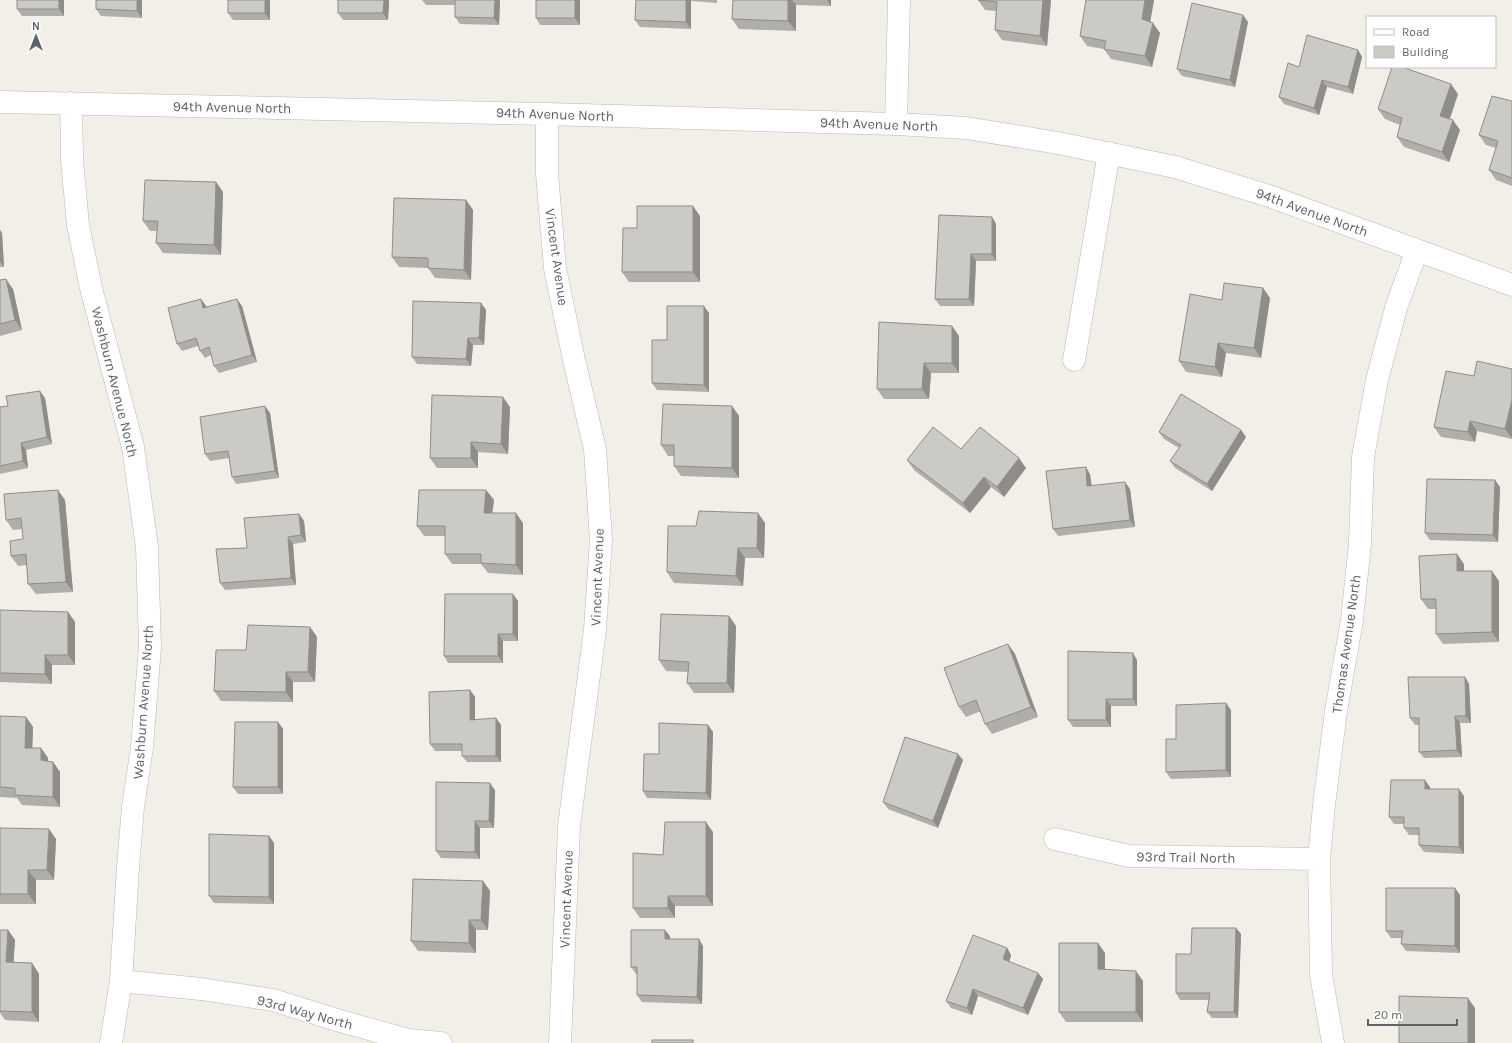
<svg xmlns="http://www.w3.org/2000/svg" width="1512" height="1043" viewBox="0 0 1512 1043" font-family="Karla,sans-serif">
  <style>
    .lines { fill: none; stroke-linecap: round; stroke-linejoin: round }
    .minor-casing { stroke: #b5b8bc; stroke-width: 23 }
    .minor { stroke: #fff; stroke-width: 22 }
    .wall { fill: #afaea9 }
    .shaded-wall { fill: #8f8d8a }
    .building { fill: #cccac5; stroke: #8f8d8a }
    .labels { text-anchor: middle; stroke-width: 3.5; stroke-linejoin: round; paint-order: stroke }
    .street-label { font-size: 14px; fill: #5f6368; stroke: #fff }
  </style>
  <rect width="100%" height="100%" fill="#f1efe8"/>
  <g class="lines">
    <g class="minor-casing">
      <path id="minor" d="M0,102L547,114L896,124L966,128L1058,143L1175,167L1269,196L1512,285
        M71,103L72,160L78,225L91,288L133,447L147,547L150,647L142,747L133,807L128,867L121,981L111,1043
        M547,114V174L555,268L574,360L595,449L601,540L595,630L569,826L560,1043
        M896,124L899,0
        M1074,360L1109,153
        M1055,839L1129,856L1319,859
        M121,981L201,989L273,1000L340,1021L409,1040L441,1043
        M1333,1043L1321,975L1319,859L1324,805L1336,711L1352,620L1360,543L1363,457L1377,380L1396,308L1417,250"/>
    </g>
    <use href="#minor" class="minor"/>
  </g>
  <path class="wall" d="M64,0V16H22L17,9Z
    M142,0V18L101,16L96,9Z
    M270,0V20H233L228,13Z
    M338,0H389L388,20H343L338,13Z
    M422,0H500L499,25L460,24L455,17V5H426Z
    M580,0V25H540L536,18Z
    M636,0H717V3L691,1V29L640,27L635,20Z
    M733,0H831V6L796,5V31L739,29L732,19Z
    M978,0H1051L1047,46L1002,40L995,30L996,11L985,10Z
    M1086,0H1154L1150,22L1160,33L1152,67L1111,59L1104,49L1087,46L1080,36Z
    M1248,22L1235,87L1182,76L1177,69Z
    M1358,50L1362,57L1353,94L1327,87L1319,115L1284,104L1279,97L1299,67Z
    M1458,94L1450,119L1460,130L1449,162L1404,147L1397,137L1400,125L1385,119L1378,109Z
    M1512,101V186L1496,180L1489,170L1496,148L1486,145L1479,135Z
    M216,182L223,192L221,255L163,253L156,243L157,231H150L143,221Z
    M466,200L473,210L471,280L435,278L428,268L399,267L392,257Z
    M700,216V282H629L622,272L637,228Z
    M992,217L996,224V261H976L974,306H940L935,299Z
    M0,230L2,233L4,267H0Z
    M0,280L13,289L22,330L0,336Z
    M1263,288L1270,298L1261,358L1226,353L1222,377L1186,372L1179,361L1222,300Z
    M201,299L206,306L207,307L242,306L257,362L219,373L214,366L211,355L205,358L200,351L198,346L182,351L177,344Z
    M481,303L486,310L484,345H473L471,366L417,364L412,357Z
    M709,313V392L657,390L652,383L667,340Z
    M952,326L959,336V373H931L929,399H884L877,389Z
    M1512,369V439L1477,431L1475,442L1441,437L1434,427L1474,376Z
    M45,398L52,444L26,450L28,468L0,474V407Z
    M732,406L739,416V478L681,476L674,466V456H668L661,445Z
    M510,407L508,454L478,452V468H437L430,458Z
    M270,413L279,478L236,484L232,477L229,458L210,461L205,454Z
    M1241,430L1246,437L1212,491L1175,468L1170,461L1179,448L1164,439L1159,432Z
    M961,449L1026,468L1004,497L991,487L970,513L914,470L907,460Z
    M1090,474L1092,486L1130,489L1135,527L1058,536L1053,529Z
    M1500,487L1498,542L1430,540L1425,533Z
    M486,490L494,500L492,513L523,523V575L488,573L481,564H452L445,554V536H424L417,526Z
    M65,500L73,592L36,594L28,584L27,565L18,566L11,556L23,539L22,529L13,530L6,520Z
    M299,514L304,521L306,542L293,544L296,585L225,590L220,583L247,548Z
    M765,523L764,558H745L743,586L674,583L667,572L696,526Z
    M1464,564V571L1499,581V642L1443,644L1436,634V609H1428L1421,599Z
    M518,601V641H503V663H448L444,656Z
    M0,610L68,612L75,622V665H52V684L0,682Z
    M729,616L736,626L734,693H694L687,683L688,672L666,671L659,660Z
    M310,627L317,637L315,682H293V702L221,701L214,691L246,650Z
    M1008,644L1015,654L1038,717L992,734L985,724L981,711L966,717L959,707Z
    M1137,660V706H1111V727H1073L1068,720Z
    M1465,677L1469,684L1471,723H1460L1462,757L1424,758L1419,752V725H1415L1410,718Z
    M470,690L475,697V720L496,718L501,725V762H467L462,756V751H435L430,744Z
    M1231,710V777L1171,779L1166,772L1176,739Z
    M0,716L26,717L33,727L32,748H41L48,758V761L53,762L60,772V807L22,805L17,798L0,797Z
    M278,722L283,729V794H238L233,787Z
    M708,725L713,732L711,800L647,798L643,791Z
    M963,760L938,828L888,809L883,802Z
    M1430,787V789L1464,796V854L1424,852L1419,845V835H1409L1404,828V824H1394L1389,817Z
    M495,790L494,828H480V859L441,858L436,851Z
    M0,828L56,839L54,880H36V904H0Z
    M713,832V906H675V918H640L633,908L663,855Z
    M269,836L274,843V904L214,903L209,896Z
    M483,881L490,891L488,930H476V953L418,951L411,941Z
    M1460,895V953L1406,951L1401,944L1402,938H1391L1386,931Z
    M1236,928L1241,934L1238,1018H1212L1207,1012L1209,1000H1180L1176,993L1191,954Z
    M0,930H8L15,940L13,962L32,963L39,974V1022L5,1020L0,1013Z
    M670,936V939L703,946L702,1004L642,1002L637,995V974H636L631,967Z
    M1007,948L1011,955L1009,962L1038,973L1043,979L1028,1015L978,996L972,1015L951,1008L946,1001Z
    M1105,953V970L1143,981V1022H1066L1059,1012Z"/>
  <path class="shaded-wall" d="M59,0H64V16L59,9Z
    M137,0H142V18L137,11Z
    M265,0H270V20L265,13Z
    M384,0H389L388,20L383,13Z
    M495,0H500L499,25L494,18Z
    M575,0H580V25L575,18Z
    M686,0H690L691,1V29L686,22Z
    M788,0H792L796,5V31L788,21Z
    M827,0H831V6Z
    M1043,0H1051L1047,46L1040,36Z
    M1145,0H1154L1149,29L1142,19Z
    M1243,15L1248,22L1235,87L1230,80Z
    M1153,23L1160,33L1152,67L1145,56Z
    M1358,50L1362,57L1353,94L1348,87Z
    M1322,80L1327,87L1319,115L1314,108Z
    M1451,84L1458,94L1447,126L1440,116Z
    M1453,120L1460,130L1449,162L1442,152Z
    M216,182L223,192L221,255L214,245Z
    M466,200L473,210L471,280L464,270Z
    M693,206L700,216V282L693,272Z
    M992,217L996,224V261L992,254Z
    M0,230L2,233L4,267L0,261Z
    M971,254L976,261L974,306L969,299Z
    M6,279L13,289L22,330L15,320Z
    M1263,288L1270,298L1261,358L1254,348Z
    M201,299L206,306L208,315L203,308Z
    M237,299L242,306L257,362L252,355Z
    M481,303L486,310L484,345L479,338Z
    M704,306L709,313V392L704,385Z
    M952,326L959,336V373L952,363Z
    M468,338L473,345L471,366L466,359Z
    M1218,343L1226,353L1222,377L1215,367Z
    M924,363L931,373L929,399L922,389Z
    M40,391L45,398L52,444L47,437Z
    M503,397L510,407L508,454L501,444Z
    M1512,400V438L1505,429Z
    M265,406L270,413L279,478L275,471Z
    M732,406L739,416V478L732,468Z
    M1470,421L1477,431L1475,442L1468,432Z
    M1241,430L1246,437L1212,491L1207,484Z
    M471,442L478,452V468L471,458Z
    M21,443L26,450L28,468L23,461Z
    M1019,458L1026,468L1004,497L997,487Z
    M1086,467L1090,474L1092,493L1087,486Z
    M984,477L991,487L970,513L963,503Z
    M1495,480L1500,487L1498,542L1493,535Z
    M1125,482L1130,489L1135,527L1130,520Z
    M58,490L65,500L73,592L66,582Z
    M486,490L494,500L491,523L484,513Z
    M516,513L523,523V575L516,565Z
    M758,513L765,523L764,558L757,548Z
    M299,514L304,521L306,542L301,535Z
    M288,537L293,544L296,585L291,578Z
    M738,548L745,558L743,586L736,576Z
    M1457,554L1464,564V581L1457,571Z
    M1492,571L1499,581V642L1492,632Z
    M513,594L518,601V641L513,634Z
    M68,612L75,622V665L68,655Z
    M729,616L736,626L734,693L727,683Z
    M310,627L317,637L315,682L308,672Z
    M498,634L503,641V663L498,656Z
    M1008,644L1015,654L1038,717L1031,707Z
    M1133,653L1137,660V706L1133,699Z
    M45,655L52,665V684L45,674Z
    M286,672L293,682V702L286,692Z
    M1465,677L1469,684L1471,723L1466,716Z
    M470,690L475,697V727L470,720Z
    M1106,699L1111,706V727L1106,720Z
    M1226,703L1231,710V777L1226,770Z
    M1455,716L1460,723L1462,757L1457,750Z
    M26,717L33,727L32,758L25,748Z
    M496,718L501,725V762L496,756Z
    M278,722L283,729V794L278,787Z
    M708,725L713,732L711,800L706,793Z
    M41,748L48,758V770L41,760Z
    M958,754L963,760L938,828L933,821Z
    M53,762L60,772V807L53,797Z
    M1425,780L1430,787V796L1425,789Z
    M490,783L495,790L494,828L489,821Z
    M1459,789L1464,796V854L1459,847Z
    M475,821L480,828V859L475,852Z
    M706,822L713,832V906L706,896Z
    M49,829L56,839L54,880L47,870Z
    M269,836L274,843V904L269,897Z
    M28,870L36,880V904L28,894Z
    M483,881L490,891L488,930L481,920Z
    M1455,888L1460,895V953L1455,946Z
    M668,896L675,906V918L668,908Z
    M469,920L476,930V953L469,943Z
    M1236,928L1241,934L1238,1018L1234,1012Z
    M8,930L15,940L13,972L6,962Z
    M665,930L670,936V946L665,939Z
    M699,939L703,946L702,1004L697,997Z
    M1098,943L1105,953V979L1098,969Z
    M1007,948L1011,955L1008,966L1003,959Z
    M32,963L39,974V1022L32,1012Z
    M1136,971L1143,981V1022L1136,1012Z
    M1038,973L1043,979L1028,1015L1023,1008Z
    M973,989L978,996L972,1015L967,1008Z
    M1468,998L1475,1008V1043H1468Z"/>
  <path class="building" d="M17,0H59V9H17Z
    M96,0H137V11L96,9Z
    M228,0H265V13H228Z
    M338,0H384L383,13H338Z
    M455,0H495L494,18L455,17Z
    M536,0H575V18H536Z
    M636,0H686V22L635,20Z
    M733,0H788V21L732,19Z
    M978,0H1043L1040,36L995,30L997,2Z
    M1086,0H1145L1142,19L1153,23L1145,56L1104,49L1106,41L1080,36Z
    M1192,3L1243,15L1230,80L1177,69Z
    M1307,35L1358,50L1348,87L1322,80L1314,108L1279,97L1288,63L1299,67Z
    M1392,67H1402L1451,84L1440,116L1453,120L1442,152L1397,137L1402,118L1378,109Z
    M1492,96L1512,101V178L1489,170L1498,141L1479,135Z
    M145,180L216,182L214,245L156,243L158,221H143Z
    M394,198L466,200L464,270L428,268V258L392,257Z
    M637,206H693V272H622L623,228H637Z
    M939,215L992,217V254H971L969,299H935Z
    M6,279L15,320L0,324V280Z
    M1224,283L1263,288L1254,348L1218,343L1215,367L1179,361L1190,294L1222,300Z
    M201,299L203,308L237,299L252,355L214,366L209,347L200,351L196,338L177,344L168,308Z
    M413,301L481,303L479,338H468L466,359L412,357Z
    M667,306H704V385L652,383V340H667Z
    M879,322L952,326V363H924L922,389H877Z
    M1477,361L1512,369V400L1505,429L1470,421L1468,432L1434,427L1446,371L1474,376Z
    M40,391L47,437L21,443L23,461L0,466V407L8,406L6,396Z
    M1181,394L1241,430L1207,484L1170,461L1181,445L1159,432Z
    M432,395L503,397L501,444L471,442V458H430Z
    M663,404L732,406V468L674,466V445H661Z
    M265,406L275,471L232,477L228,451L205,454L200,417Z
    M933,427L961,449L980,427L1019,458L997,487L984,477L963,503L907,460Z
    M1086,467L1087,486L1125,482L1130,520L1053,529L1046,471Z
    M1427,479L1495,480L1493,535L1425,533Z
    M58,490L66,582L28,584L26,554L11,556L10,541L23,539L21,518L6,520L4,494Z
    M419,490H486L484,513H516V565L481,563V554H445V526H417Z
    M699,511L758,513L757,548H738L736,576L667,572L668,526H696Z
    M299,514L301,535L288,537L291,578L220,583L216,549L247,548L244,518Z
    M1457,554V571H1492V632L1436,634V599H1421L1419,556Z
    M445,594H513V634H498V656H444Z
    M0,610L68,612V655H45V674L0,673Z
    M661,614L729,616L727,683H687L689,662L659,660Z
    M248,625L310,627L308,672H286V692L214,691L216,650H246Z
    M1008,644L1031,707L985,724L976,700L959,707L944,668Z
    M1068,651L1133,653V699H1106V720H1068Z
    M1408,677H1465L1466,716H1455L1457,750L1419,752V718H1410Z
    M470,690V720L496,718V756H462V744H430L429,692Z
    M1226,703V770L1166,772V739H1176V705Z
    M0,716L26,717L25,748H41V760L53,762V797L15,795V788L0,787Z
    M235,722H278V787H233Z
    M659,723L708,725L706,793L643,791L644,754H659Z
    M905,737L958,754L933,821L883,802Z
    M1391,780H1425V789H1459V847L1419,845V828H1404V817H1389Z
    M436,782L490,783L489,821H475V852L436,851Z
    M665,822H706V896H668V908H633V853L663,855Z
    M0,828L49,829L47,870H28V894H0Z
    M209,834L269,836V897L209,896Z
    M413,879L483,881L481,920H469V943L411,941Z
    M1386,888H1455V946L1401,944L1403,931H1386Z
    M1192,928H1236L1234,1012H1207L1210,993H1176V954H1191Z
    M0,930H8L6,962L32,963V1012L0,1011Z
    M631,930H665V939H699L697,997L637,995V967H631Z
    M973,935L1007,948L1003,959L1038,973L1023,1008L973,989L967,1008L946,1001Z
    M1059,943H1098V969L1136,971V1012H1059Z
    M1399,996L1468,998V1043H1399Z
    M652,1040H693V1043H652Z"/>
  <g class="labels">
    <g class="street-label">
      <text transform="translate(232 107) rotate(1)" y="5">94th Avenue North</text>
      <text transform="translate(555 114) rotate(2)" y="5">94th Avenue North</text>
      <text transform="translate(879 124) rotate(2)" y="5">94th Avenue North</text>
      <text transform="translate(1312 212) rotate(20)" y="5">94th Avenue North</text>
      <text transform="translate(557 257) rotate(82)" y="5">Vincent Avenue</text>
      <text transform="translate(115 382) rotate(76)" y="5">Washburn Avenue North</text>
      <text transform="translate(597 577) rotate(-88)" y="5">Vincent Avenue</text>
      <text transform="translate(1346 644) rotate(-82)" y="5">Thomas Avenue North</text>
      <text transform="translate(143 702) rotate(-86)" y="5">Washburn Avenue North</text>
      <text transform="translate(1186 857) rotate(1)" y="5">93rd Trail North</text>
      <text transform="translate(566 899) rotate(-88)" y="5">Vincent Avenue</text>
      <text transform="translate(305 1012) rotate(15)" y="5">93rd Way North</text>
    </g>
  </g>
  <rect x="1366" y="16" width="130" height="52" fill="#ffffff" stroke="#bfc1c3"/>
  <rect x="1374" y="29" width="20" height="6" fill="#ffffff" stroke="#bfc1c3"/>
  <text x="1402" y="36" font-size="12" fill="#5f6368">Road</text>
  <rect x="1374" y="46" width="20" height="12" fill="#cccac5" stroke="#bfc1c3"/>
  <text x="1402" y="56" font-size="12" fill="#5f6368">Building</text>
  <g transform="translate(36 36)" stroke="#ffffff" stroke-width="3" paint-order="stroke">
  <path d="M0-3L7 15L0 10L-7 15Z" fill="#5f6368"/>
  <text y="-6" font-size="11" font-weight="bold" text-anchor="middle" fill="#5f6368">N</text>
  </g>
  <path d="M1368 1019v6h89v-6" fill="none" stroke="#5f6368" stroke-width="2"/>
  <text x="1374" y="1019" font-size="12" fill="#5f6368" stroke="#ffffff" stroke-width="3" paint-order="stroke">20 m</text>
</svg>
